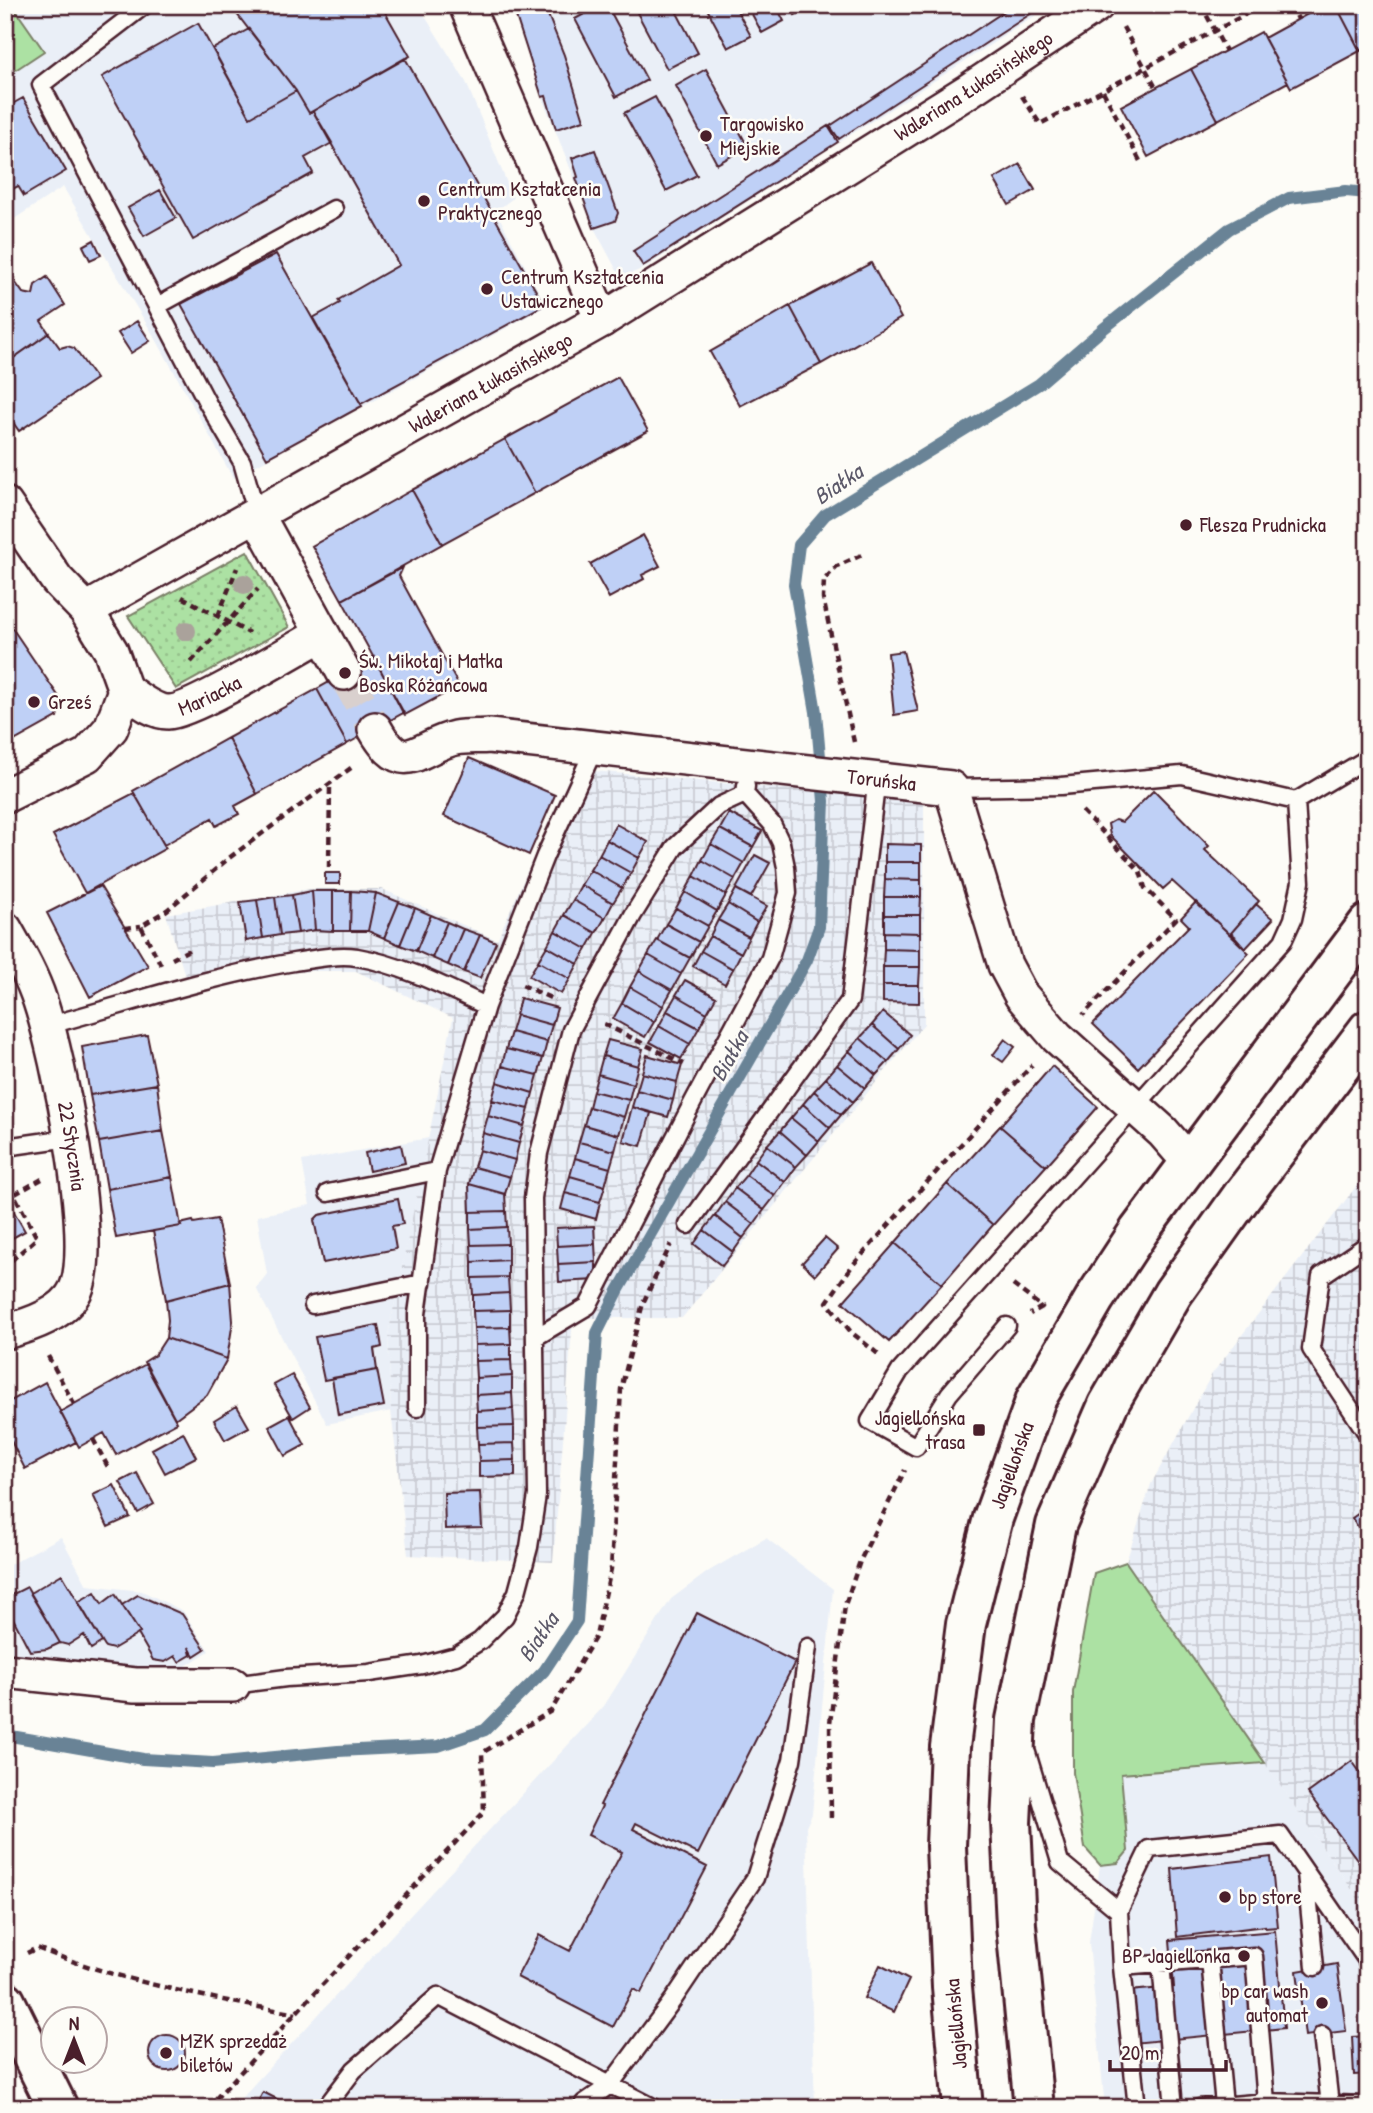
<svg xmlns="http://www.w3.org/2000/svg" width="1373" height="2113" viewBox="0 0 1373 2113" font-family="'Patrick Hand',sans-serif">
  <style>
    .built { fill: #eaeff7 }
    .industrial { fill: url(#industrial-grid) }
    .green { fill: #ace1a3; stroke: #7b8067; stroke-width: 2 }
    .park { fill: url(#park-dots); stroke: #7b8067; stroke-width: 2 }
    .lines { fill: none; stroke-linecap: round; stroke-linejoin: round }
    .stream { stroke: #698396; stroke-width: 12 }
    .building { fill: #bfd0f6; stroke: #4a1f2b; stroke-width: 2 }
    .street-tunnel { stroke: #d9d0ce; stroke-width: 33; stroke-dasharray: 33 17; stroke-linecap: butt }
    .lane-casing { stroke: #4a1f2b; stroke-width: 21 }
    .street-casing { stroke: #4a1f2b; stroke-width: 38 }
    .secondary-casing { stroke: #4a1f2b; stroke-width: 44 }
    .path { stroke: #4a1f2b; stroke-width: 4.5; stroke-dasharray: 7 5; stroke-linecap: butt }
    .lane { stroke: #fdfcf7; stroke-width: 16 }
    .street { stroke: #fdfcf7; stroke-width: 33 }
    .secondary { stroke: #fdfcf7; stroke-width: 38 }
    .tree { fill: #aaa29b }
    .poi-dot { fill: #4a1f2b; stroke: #fdfcf7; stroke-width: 2.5 }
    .labels { text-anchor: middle; stroke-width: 5; stroke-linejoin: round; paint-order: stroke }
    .street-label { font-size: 21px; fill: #4a1f2b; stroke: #fdfcf7 }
    .poi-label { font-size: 21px; fill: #4a1f2b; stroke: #fdfcf7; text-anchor: start }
    .water-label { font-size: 23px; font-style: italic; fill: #5c5969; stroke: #fdfcf7 }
  </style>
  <defs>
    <pattern id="industrial-grid" width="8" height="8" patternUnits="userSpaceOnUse" patternTransform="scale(1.75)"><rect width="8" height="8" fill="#eaeff7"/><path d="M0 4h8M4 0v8" fill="none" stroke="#caccd4"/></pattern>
    <pattern id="park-dots" width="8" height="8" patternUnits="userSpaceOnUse" patternTransform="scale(1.75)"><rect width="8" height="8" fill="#ace1a3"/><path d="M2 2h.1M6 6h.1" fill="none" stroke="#96c18c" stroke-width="1.8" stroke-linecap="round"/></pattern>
  </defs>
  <rect width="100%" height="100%" fill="#fdfcf7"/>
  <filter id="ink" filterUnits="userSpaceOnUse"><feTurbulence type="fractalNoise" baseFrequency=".0143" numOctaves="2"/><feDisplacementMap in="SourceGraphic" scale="14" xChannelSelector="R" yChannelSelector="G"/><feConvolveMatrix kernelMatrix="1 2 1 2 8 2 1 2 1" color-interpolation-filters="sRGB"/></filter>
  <g filter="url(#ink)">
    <path class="built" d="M5,5H418L466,82L513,198L496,211L546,306L233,478L157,341L63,187L5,225Z
      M514,5H1052L644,268L621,278L594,228L542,97Z
      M429,1138L388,1335L391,1411L327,1424L256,1288L267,1274L257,1216L310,1205L302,1161Z
      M61,1537L87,1585L142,1591L183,1611L209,1651L181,1669L5,1660V1567Z
      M766,1538L833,1589L812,1814L806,1827L815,2108H232L604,1706L671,1599L709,1571Z
      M1265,1763L1368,1913V2108H1105L1089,1943L1100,1865L1118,1863L1128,1851L1121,1774Z"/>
    <path class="industrial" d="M573,769L924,802V1024L682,1318H573L553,1562L408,1555L391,1411L388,1335L453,1018L356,971H309L261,976L191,995L166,914L310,889H382L497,940Z
      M1368,1171V1913L1126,1562L1151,1484L1212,1374Z"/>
    <path class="green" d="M5,5H12L44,51L5,77Z
      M1126,1562L1265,1763L1121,1774L1128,1851L1118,1863L1100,1865L1085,1848L1073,1773V1692L1094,1573Z"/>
    <path class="park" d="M247,551L289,627L176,689L128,616Z"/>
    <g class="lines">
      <path class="stream" d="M5,1735L143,1759L213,1763L338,1751L438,1746L485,1730L544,1671L577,1621L597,1333L618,1291L807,960L819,927L824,801L816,712L794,584L799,545L825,515L1039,384L1103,329L1229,229L1289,198L1346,191L1368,193"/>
    </g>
    <path class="building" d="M230,5H381L410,56L309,113L296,91Z
      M532,5H544L564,55L584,120L556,129L546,96L542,97L515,13Z
      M601,5H607L647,80L616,97L575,19Z
      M633,5H673L698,53L667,69Z
      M705,5H734L751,36L728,48Z
      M747,5H776L784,21L762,33Z
      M790,5H813L795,15Z
      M1014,5H1028L1032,13L839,139L830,126Z
      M1324,5H1336L1360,51L1291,88L1264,38Z
      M1336,5H1368V47L1360,51Z
      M198,23L250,117L296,91L309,113L313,111L332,143L305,158L313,173L193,240L102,77Z
      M249,29L296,91L250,117L213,49Z
      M1261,32L1288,82L1218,120L1191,69Z
      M405,58L544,305L361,404L313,318L340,303L338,300L399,265L313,111Z
      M706,69L748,147L717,164L676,86Z
      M1191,69L1218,120L1148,157L1121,106Z
      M655,97L697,175L666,191L624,113Z
      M23,98L66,171L24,196L18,186L5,193V108Z
      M828,126L838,142L643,266L633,251Z
      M595,150L618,213L615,221L594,228L576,178L578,177L572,158Z
      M1020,164L1035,190L1009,205L994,179Z
      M160,190L176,218L144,236L128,208Z
      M94,240L101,255L90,260L83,246Z
      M276,254L362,406L267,458L181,304Z
      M871,263L901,318L821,364L790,306Z
      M5,268L23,293L33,295L35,285L47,277L65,305L41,321L49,333L5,364Z
      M790,306L821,364L740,406L710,352Z
      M137,321L150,341L131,353L118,333Z
      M49,333L60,348L67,346L74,348L96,379L19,431L5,411V364Z
      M618,377L648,431L535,493L505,439Z
      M505,439L535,493L442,544L412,490Z
      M412,490L442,544L342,600L312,546Z
      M643,535L660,566L642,575L644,579L609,598L590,564Z
      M403,567L399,576L459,686L405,715L342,600Z
      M8,622L61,700L57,717L5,746V624Z
      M903,651L918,711L894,715L888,653Z
      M374,657L403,713L347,744L317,689Z
      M317,689L347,744L257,794L228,738Z
      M228,738L257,794L235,806L239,814L216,826L212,818L164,845L133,791Z
      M469,758L555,795L529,855L444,816Z
      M1154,790L1209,846L1205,850L1259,901L1231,933L1235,936L1233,937L1172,881L1163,889L1110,835L1108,824L1115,820L1122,822Z
      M134,793L166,848L85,893L53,835Z
      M729,813L762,831L753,847L720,829Z
      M616,824L648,842L639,858L607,840Z
      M720,829L753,847L744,863L711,844Z
      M607,840L639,858L631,873L599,855Z
      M711,844L744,863L735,879L702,860Z
      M885,844L921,845V862H885Z
      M599,855L631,873L622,888L590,870Z
      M755,855L770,863L751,897L736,889Z
      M702,860L735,879L726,895L694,876Z
      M885,862H921V880L885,879Z
      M590,870L622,888L613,903L581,885Z
      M325,873H340V884H325Z
      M694,876L726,895L717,911L685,892Z
      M885,879L921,880V897H884Z
      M581,885L613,903L605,918L573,900Z
      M100,886L148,966L90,997L47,913Z
      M736,889L767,906L757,922L728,904Z
      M312,891H333V931L315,930Z
      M312,891L315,930L298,933L292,895Z
      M333,891H351L350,931H333Z
      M351,891L376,893L368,931H350Z
      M685,892L717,911L708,926L676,908Z
      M376,893L399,902L384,938L368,931Z
      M292,895L298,933L280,935L275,897Z
      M275,897L280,935L263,938L257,900Z
      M884,897H921L920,915H884Z
      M257,900L263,938L246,941L240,902Z
      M573,900L605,918L596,933L564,915Z
      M399,902L415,908L400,945L384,938Z
      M1196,902L1249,953L1138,1068L1093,1024L1189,926L1181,918Z
      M728,904L757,922L749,937L718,920Z
      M1256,904L1273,919L1245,949L1231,933Z
      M415,908L431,915L416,951L400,945Z
      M676,908L708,926L699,942L666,924Z
      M431,915L447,922L432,958L416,951Z
      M564,915L596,933L587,949L555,931Z
      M884,915H920V933L884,932Z
      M718,920L749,937L741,953L710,936Z
      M447,922L463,929L448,965L432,958Z
      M666,924L699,942L690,958L657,940Z
      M463,929L480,935L464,972L448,965Z
      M555,931L587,949L578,964L547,946Z
      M884,932L920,933V950L884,949Z
      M480,935L496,942L480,978L464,972Z
      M710,936L741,953L733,969L701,951Z
      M657,940L690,958L681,974L648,955Z
      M547,946L578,964L570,979L538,961Z
      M884,949L920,950V967H883Z
      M701,951L733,969L725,984L693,966Z
      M648,955L681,974L672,990L639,971Z
      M538,961L570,979L561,994L529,976Z
      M883,967H920L919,985H883Z
      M639,971L672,990L663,1006L630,987Z
      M685,980L716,997L707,1013L676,995Z
      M883,985H919V1003L883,1002Z
      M630,987L663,1006L654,1022L622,1003Z
      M676,995L707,1013L699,1028L667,1011Z
      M520,998L557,1008L552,1025L516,1015Z
      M622,1003L654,1022L645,1037L613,1019Z
      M667,1011L699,1028L690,1044L659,1026Z
      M883,1012L910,1035L899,1049L872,1025Z
      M516,1015L552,1025L547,1042L511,1032Z
      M872,1025L899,1049L888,1062L860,1038Z
      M659,1026L690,1044L681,1059L650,1042Z
      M511,1032L547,1042L543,1058L506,1049Z
      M147,1035L157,1084L90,1095L82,1047Z
      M860,1038L888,1062L876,1075L849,1051Z
      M1005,1039L1015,1047L1003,1062L993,1055Z
      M608,1040L643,1049L638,1066L603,1056Z
      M506,1049L543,1058L538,1075L502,1066Z
      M849,1051L876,1075L865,1088L837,1065Z
      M647,1055L682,1065L677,1082L642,1073Z
      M603,1056L638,1066L633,1084L598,1074Z
      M837,1065L865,1088L853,1102L826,1078Z
      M502,1066L538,1075L533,1093L497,1082Z
      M1052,1066L1098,1107L1046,1166L1000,1126Z
      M642,1073L677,1082L673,1100L637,1090Z
      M598,1074L633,1084L629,1100L593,1091Z
      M826,1078L853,1102L841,1115L814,1091Z
      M497,1082L533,1093L529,1109L492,1100Z
      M157,1084L163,1131L99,1142L90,1095Z
      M637,1090L673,1100L668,1117L632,1107Z
      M593,1091L629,1100L624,1117L589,1107Z
      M814,1091L841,1115L830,1128L803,1104Z
      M492,1100L529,1109L524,1126L488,1116Z
      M803,1104L830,1128L819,1141L791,1118Z
      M589,1107L624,1117L619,1135L584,1125Z
      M632,1107L651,1113L641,1146L623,1141Z
      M488,1116L524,1126L519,1143L483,1133Z
      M791,1118L819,1141L807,1155L780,1131Z
      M584,1125L619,1135L615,1151L579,1142Z
      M1000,1126L1046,1166L993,1225L947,1184Z
      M163,1131L172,1177L107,1189L99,1142Z
      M780,1131L807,1155L796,1167L767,1145Z
      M483,1133L519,1143L515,1160L479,1150Z
      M579,1142L615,1151L610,1168L575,1158Z
      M401,1145L405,1163L369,1171L365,1153Z
      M767,1145L796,1167L785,1182L756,1160Z
      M479,1150L515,1160L510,1177L474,1167Z
      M575,1158L610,1168L605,1186L570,1176Z
      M756,1160L785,1182L775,1196L746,1175Z
      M474,1167L510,1177L505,1194L469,1184Z
      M746,1175L775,1196L764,1210L735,1188Z
      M570,1176L605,1186L600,1202L565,1193Z
      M172,1177L181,1226L116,1238L107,1189Z
      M469,1184L505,1194L506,1211L470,1212Z
      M947,1184L993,1225L942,1284L895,1243Z
      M735,1188L764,1210L754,1224L725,1202Z
      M565,1193L600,1202L596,1219L561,1209Z
      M5,1196L25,1231L5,1242Z
      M398,1199L403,1224L392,1226L396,1249L323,1263L314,1220L319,1215Z
      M725,1202L754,1224L743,1238L715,1216Z
      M506,1211L507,1227L470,1229V1212Z
      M715,1216L743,1238L733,1252L704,1230Z
      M217,1219L230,1283L166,1300L153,1231L181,1226L180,1224L193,1221L194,1223Z
      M594,1226L595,1244L557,1246L556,1228Z
      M507,1227L508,1244L471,1245L470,1229Z
      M704,1230L733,1252L722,1266L694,1244Z
      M825,1238L838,1249L815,1275L802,1263Z
      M895,1243L942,1284L889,1342L843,1302Z
      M508,1244V1260L472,1262L471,1245Z
      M595,1244L596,1262L558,1264L557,1246Z
      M508,1260V1277L472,1278V1262Z
      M596,1262V1280L559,1282L558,1264Z
      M508,1277L509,1293L473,1295L472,1278Z
      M230,1283L233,1321L227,1359L166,1338L168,1320L166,1300Z
      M509,1293L510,1310L473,1311V1295Z
      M510,1310V1327L474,1328L473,1311Z
      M378,1325L382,1347L374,1349L377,1370L324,1380L315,1337Z
      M510,1327L511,1344L475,1345L474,1328Z
      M166,1338L227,1359L207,1395L175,1419L144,1362L155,1355Z
      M511,1344V1360L475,1361V1345Z
      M511,1360L512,1376L476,1378L475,1361Z
      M146,1364L177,1422L116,1455L104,1433L79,1447L60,1412Z
      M377,1370L384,1406L338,1415L332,1378Z
      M292,1375L310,1407L293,1418L274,1385Z
      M512,1376V1393L476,1395V1378Z
      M45,1382L76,1442L25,1469L5,1429V1404Z
      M512,1393L513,1409L477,1411L476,1395Z
      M237,1406L249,1427L225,1440L214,1420Z
      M513,1409L514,1426L477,1427V1411Z
      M289,1415L305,1445L285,1456L269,1426Z
      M514,1426V1443L478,1444L477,1427Z
      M183,1432L196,1457L165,1473L152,1449Z
      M514,1443L515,1460L479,1461L478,1444Z
      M515,1460V1476L479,1477V1461Z
      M137,1473L154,1504L138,1513L120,1482Z
      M114,1485L130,1517L108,1527L93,1495Z
      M480,1492L482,1528L445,1529L444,1493Z
      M1368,1507V1542L1352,1518Z
      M62,1574L102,1642L91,1649L84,1635L68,1645L60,1643L30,1593Z
      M27,1587L60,1643L47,1649L30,1651L5,1603V1598Z
      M95,1592L102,1604L115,1594L140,1633L113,1649L105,1647L78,1602Z
      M138,1595L182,1614L205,1649L194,1656L189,1647L191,1655L179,1662L175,1656L165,1662L153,1660L138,1634L140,1633L122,1605Z
      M697,1613L795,1662L698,1854L636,1823L633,1829L707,1867L641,1993L633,1989L613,2027L517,1977L539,1935L570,1951L622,1852L588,1835L602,1806L600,1805Z
      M1352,1761L1368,1783V1874L1308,1793Z
      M1271,1857L1278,1927L1265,1928V1926L1177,1937L1172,1869Z
      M1275,1931L1284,2028L1123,2044L1118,1992L1174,1987L1170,1940Z
      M1337,1964L1346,2031L1305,2036L1297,1971Z
      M880,1965L909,1980L894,2012L864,1998Z
      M149 2053a18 18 0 1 1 36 0a18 18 0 1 1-36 0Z
      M1368,2036V2074L1354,2075L1352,2037Z
      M263,2092L289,2105L288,2108H255Z"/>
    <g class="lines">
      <path class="street-tunnel" d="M344,673L375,729"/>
      <g class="lane-casing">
        <path id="lane" d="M145,5L41,85L208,404L242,462L257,515
          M157,306L334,209
          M951,788L1061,786L1182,775L1296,801L1301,882L1293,919L1283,941L900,1371L870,1421L916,1447L949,1394L1007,1326
          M1296,801L1368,758
          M46,1026C128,1004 210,976 294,962C314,959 337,954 357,957C403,965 445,987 486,1006
          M5,1147L69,1138
          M328,1193L437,1171
          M688,1225L850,1000L877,778
          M1368,1244L1321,1276L1311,1349L1368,1435
          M313,1305L422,1283
          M536,1337L588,1306L693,1102L770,958L788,893L786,867L781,843L772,824L745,794L746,786
          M417,1408V1314L437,1171L486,1006L545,856L595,747
          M233,1685L286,1678L369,1673L422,1665L456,1656L480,1641L505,1616L517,1592L529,1547L537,1495L533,1198L539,1153L571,1030L633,915L675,847L719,806L745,794
          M1027,1753L1060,1862L1119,1911
          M1306,1873L1315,1967
          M1210,1960L1224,2105
          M1161,1964L1174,2108
          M1122,1967L1254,1956L1266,2102
          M1322,2035L1330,2105
          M325,2108L354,2070L438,1996L655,2108
          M581,2108L584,2103L610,2085L673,2000L755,1878L792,1760L808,1647
          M1137,2108L1122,1967L1119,1911L1149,1849L1280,1835L1368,1962
          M1199,2108L1266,2102L1368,2105"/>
      </g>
      <g class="street-casing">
        <g id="street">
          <path d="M466,5L602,320"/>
          <path d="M5,504L57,580L86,610L111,651L125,690"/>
          <path d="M257,515L344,673"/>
          <path id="s1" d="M86,610L602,320L968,91L1097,5"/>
          <path id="s2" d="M125,690C137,698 153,712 168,712C189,713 297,648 322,634"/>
          <path id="s3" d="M375,729C403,779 417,747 455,738C466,736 478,737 489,736L951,788L1005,965L1021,995L1057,1037L1163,1132L1190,1163"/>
          <path d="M5,796L87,755L111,728L125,690"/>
          <path id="s4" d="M5,929C18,952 32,976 40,1001C58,1055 97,1240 76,1289C65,1314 30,1325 5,1332"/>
          <path d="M5,1671L135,1685H233"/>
        </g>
      </g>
      <g class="secondary-casing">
        <g id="secondary">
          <path d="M5,2001L58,2108"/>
          <path id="s5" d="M963,2108L952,1987L946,1846L950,1747L966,1624L993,1518L1036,1399L1095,1298L1139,1231L1368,924"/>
          <path d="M1034,2108L1016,1925L1011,1823L1016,1720L1056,1525L1108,1405L1173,1293L1242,1196L1368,1030"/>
        </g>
      </g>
      <path class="path" d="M1201,5L1226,51
        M1291,5L1298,19
        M1123,27L1156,88
        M1103,91L1140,161
        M1022,96L1040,124L1263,5
        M182,597L249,633
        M218,616L237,568
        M191,662L258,589
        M854,742L823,598L824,580L837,566L862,555
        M1082,811L1140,871L1145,888L1176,919L1083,1015
        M329,867L330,785
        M125,928L141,926
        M172,959L187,951L190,957
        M161,965L141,926L167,910L229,858L355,765
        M522,985L555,1000
        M604,1024L684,1064
        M5,1177L37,1238L5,1266
        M15,1194L42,1179
        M1013,1285L1042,1307L1030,1314
        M878,1354L851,1332L827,1302L852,1266L1032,1065
        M48,1356L74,1404
        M93,1439L108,1467
        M831,1818L830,1723L845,1605L860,1561L905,1470
        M27,1953L37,1948C122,1982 206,1997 296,2014
        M207,2108L484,1812L482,1753L551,1711L596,1636L611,1569L621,1389L643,1303L671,1244"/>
      <use href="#lane" class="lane"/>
      <use href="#street" class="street"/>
      <use href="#secondary" class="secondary"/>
    </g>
    <g class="tree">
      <circle cx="244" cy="584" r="10"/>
      <circle cx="186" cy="631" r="10"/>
    </g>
  </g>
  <g class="poi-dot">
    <circle cx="706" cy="136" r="7"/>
    <circle cx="424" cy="201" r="7"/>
    <circle cx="487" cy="289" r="7"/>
    <circle cx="1186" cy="525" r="7"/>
    <circle cx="345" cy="673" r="7"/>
    <circle cx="34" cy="702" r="7"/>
    <rect x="972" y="1423" width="14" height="14" rx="3.5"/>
    <circle cx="1225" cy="1897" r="7"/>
    <circle cx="1244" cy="1956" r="7"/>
    <circle cx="1322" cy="2003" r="7"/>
    <circle cx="166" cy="2053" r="7"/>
  </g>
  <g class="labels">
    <g class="street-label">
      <text dy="7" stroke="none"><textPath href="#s1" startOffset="1031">Waleriana Łukasińskiego</textPath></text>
      <text dy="7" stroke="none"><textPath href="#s1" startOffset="464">Waleriana Łukasińskiego</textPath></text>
      <text dy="7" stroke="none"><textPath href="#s2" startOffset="94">Mariacka</textPath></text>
      <text dy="7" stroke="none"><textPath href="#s3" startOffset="525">Toruńska</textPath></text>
      <text dy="7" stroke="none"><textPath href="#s4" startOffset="229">22 Stycznia</textPath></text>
      <text dy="7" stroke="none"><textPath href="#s5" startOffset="651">Jagiellońska</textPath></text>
      <text transform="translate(956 2024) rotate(-95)" y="7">Jagiellońska</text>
    </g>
    <g class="poi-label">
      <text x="720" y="131">Targowisko<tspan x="720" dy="24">Miejskie</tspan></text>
      <text x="438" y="196">Centrum Kształcenia<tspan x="438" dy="24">Praktycznego</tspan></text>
      <text x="501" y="284">Centrum Kształcenia<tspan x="501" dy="24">Ustawicznego</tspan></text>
      <text x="1200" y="532">Flesza Prudnicka</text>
      <text x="359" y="668">Św. Mikołaj i Matka<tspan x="359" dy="24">Boska Różańcowa</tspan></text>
      <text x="48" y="709">Grześ</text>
      <text x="965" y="1425" text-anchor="end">Jagiellońska<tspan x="965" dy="24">trasa</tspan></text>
      <text x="1239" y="1904">bp store</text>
      <text x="1230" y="1963" text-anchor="end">BP Jagiellonka</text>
      <text x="1308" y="1998" text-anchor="end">bp car wash<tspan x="1308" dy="24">automat</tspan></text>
      <text x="180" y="2048">MZK sprzedaż<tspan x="180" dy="24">biletów</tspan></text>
    </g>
    <g class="water-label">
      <text transform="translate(838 484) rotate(-34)" y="8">Białka</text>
      <text transform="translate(729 1056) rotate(-61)" y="8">Białka</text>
      <text transform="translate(538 1637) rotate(-56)" y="8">Białka</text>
    </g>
  </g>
  <rect width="1373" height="2113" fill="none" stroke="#fdfcf7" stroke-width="28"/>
  <rect x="14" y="14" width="1345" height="2085" fill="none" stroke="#4a1f2b" stroke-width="2.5" filter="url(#ink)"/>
  <g transform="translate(74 2040)"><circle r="33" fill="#fdfcf7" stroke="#b5a4a5" stroke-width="2"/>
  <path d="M0-5L12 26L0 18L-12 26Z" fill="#4a1f2b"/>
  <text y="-10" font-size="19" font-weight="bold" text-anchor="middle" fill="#4a1f2b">N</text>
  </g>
  <path d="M1110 2060v10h116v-10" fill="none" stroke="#4a1f2b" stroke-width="3.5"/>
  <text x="1121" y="2060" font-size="21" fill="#4a1f2b" stroke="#fdfcf7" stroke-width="5" paint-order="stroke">20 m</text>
</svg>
